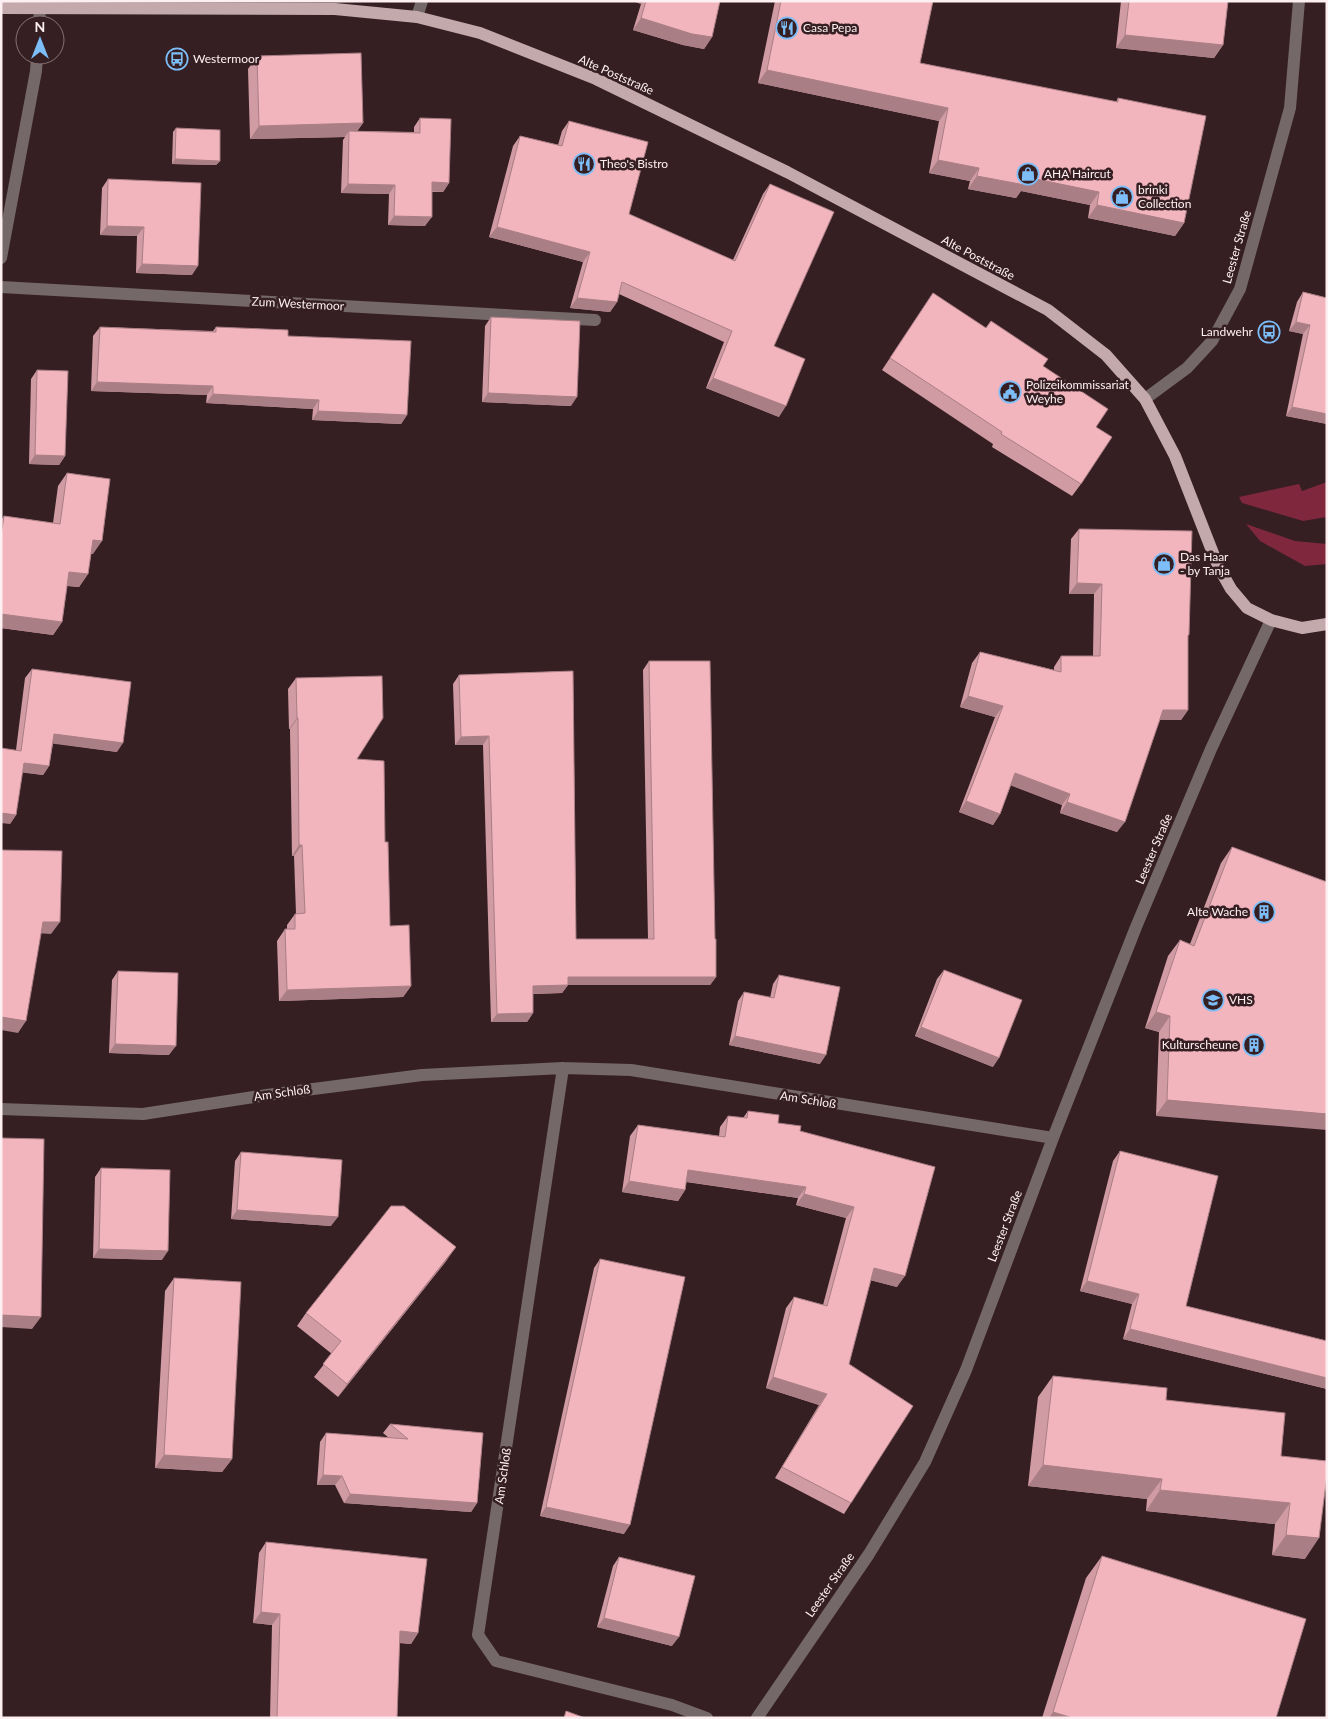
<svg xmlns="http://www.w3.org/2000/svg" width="1328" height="1719" viewBox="0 0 1328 1719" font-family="Lato,sans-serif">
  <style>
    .green { fill: #7e273d }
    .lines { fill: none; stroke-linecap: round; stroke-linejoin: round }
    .minor { stroke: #746869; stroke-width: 12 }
    .major { stroke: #c3a9ac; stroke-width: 12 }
    .wall { fill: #d09ba3 }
    .shaded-wall { fill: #a97e84 }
    .building { fill: #f2b4bd; stroke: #a97e84 }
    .labels { text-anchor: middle; stroke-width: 5; stroke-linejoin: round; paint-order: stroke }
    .poi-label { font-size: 12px; fill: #fef0f2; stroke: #351f23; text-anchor: start }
    .street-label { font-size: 12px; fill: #fef0f2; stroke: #351f23 }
  </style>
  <rect width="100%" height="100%" fill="#351f23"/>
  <path class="green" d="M1327,482V517L1303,521L1242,503L1239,497L1299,484L1302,491Z
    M1246,524L1295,541L1327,544V564L1305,566L1260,541Z"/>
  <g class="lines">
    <path class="minor" d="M417,17L422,1
      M39,25L40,8
      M1,258L36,71L37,55
      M1,287L595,320
      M1145,399L1187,368L1212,341L1240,289L1290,108L1299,1
      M563,1068L478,1635L496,1661L672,1705L707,1718
      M1,1109L143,1114L267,1095L422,1075L563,1068L631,1070L1053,1138
      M757,1718L869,1554L925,1462L966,1370L1053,1138L1136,927L1211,749L1271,620"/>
    <path class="major" d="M1,8L335,9L417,17L480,33L596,79L787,172L1048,310L1106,355L1145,399L1175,456L1218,566L1231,589L1247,608L1271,620L1302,628L1327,624"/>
  </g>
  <path class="wall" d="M633,1H720L712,37L704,49L683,45L633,30L641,4Z
    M775,1H933L920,63L1116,102L1118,98L1184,223L1175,236L1088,218L1090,205L1021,191L1016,198L968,189L970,181L929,173L939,121L758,83Z
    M1121,1H1228L1223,45L1214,58L1116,48Z
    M257,56L363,123L357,131L414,132V127L420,118L449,183L443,192H432L425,226L388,225L389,194L341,193L343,140L345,137L250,139L248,69Z
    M569,121L629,214L733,260L763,194L770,184L774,346L779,417L706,388L724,342L619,294L617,302L610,312L570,308L583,262L489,237L513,146L520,136L558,145L562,131Z
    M176,128L220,161L216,165L172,164L173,132Z
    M108,179L192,275L136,273L137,236L100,235L102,188Z
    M1303,292L1327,298V424L1286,416L1303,334L1289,331L1297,302Z
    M933,293L1043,366L1096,427L1081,484L1072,496L992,447L993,444L882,370Z
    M491,317L571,406L482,402L485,326Z
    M100,327L213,331L216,327L288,336L407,415L401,424L312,420L313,409L206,403L207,395L91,391L93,336Z
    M37,370L65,456L59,465L29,464L31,379Z
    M67,473L93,554H91L88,574L79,587L67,586L62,622L53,635L1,628V520L4,516L53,523L58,486Z
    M1079,529L1188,637V710L1181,720H1160L1117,832L1060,813L1062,805L1011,785L1000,814L993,825L959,812L995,717L960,707L972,663L980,652L1054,670V667L1061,656H1093L1094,594H1069L1071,539Z
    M649,661L715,939L716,977L710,985H568L562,993L533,994V1013L527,1022H491L483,745H455L453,684L459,675L573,671L576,939H648L643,670Z
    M32,669L117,752L53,743L49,766L43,775L22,772L16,815L10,824L16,750L25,678Z
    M296,678L357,759L385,842L390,926L411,986L403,997L279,1001L277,941L285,929H287V925L295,914H296L294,856H292L290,729H289L288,689Z
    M1232,847L1327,882L1156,1116L1159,1032L1145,1028L1168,956L1180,940L1190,944L1221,863Z
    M944,970L993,1067L915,1036L937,979Z
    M118,971L169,1055L109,1053L112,980Z
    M779,975L820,1064L729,1045L738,1001L744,992L770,998L773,984Z
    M748,1111L778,1123L800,1131L935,1167L897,1287L870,1280L849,1364L851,1503L844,1514L775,1478L819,1405L766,1388L786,1308L794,1297L823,1305L846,1218L796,1205L798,1198L686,1182L685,1190L678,1201L622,1192L630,1136L638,1125L719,1136L720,1127L728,1116L743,1118Z
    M1120,1151L1186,1306L1327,1341V1389L1123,1339L1132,1304L1080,1291L1113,1161Z
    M241,1152L331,1226L231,1219L235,1161Z
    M101,1168L162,1260L93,1258L95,1177Z
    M600,1259L624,1534L540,1516L594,1268Z
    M447,1260L338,1397L314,1377L332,1354L297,1326L306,1313Z
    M174,1278L232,1459L222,1472L155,1468L165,1291Z
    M1053,1376L1166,1400L1281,1456L1305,1559L1272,1555L1275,1524L1146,1511L1147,1499L1028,1486L1038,1397Z
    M390,1424L483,1433L477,1503L471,1512L344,1503L335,1485H317L320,1442L326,1433L389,1438L383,1433Z
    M266,1542L418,1633L411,1644L399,1643L397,1718H270L272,1625L253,1623L259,1553Z
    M1102,1556L1276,1718H1042L1086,1578Z
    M619,1557L672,1646L597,1627L613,1566Z"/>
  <path class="shaded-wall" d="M633,1H643L641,4Z
    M641,18L712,37L704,49L683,45L633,30Z
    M1125,35L1223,45L1214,58L1116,48Z
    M767,70L948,108L939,121L758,83Z
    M363,123L354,136L349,131L345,137L250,139L259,126Z
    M175,159L220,161L216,165L172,164Z
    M938,160L979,168L970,181L929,173Z
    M977,176L1026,177L1099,192L1090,205L1021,191L1016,198L968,189Z
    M432,182L449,183L443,192L426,191Z
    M348,184L395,185L389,194L341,193Z
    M1097,205L1184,223L1175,236L1088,218Z
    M394,216L432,217L425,226L388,225Z
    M107,226L144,227L137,236L100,235Z
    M497,227L590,252L583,262L489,237Z
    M142,264L198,266L192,275L136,273Z
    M577,298L617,302L610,312L570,308Z
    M1296,322L1310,325L1303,334L1289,331Z
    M713,378L786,406L779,417L706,388Z
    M97,382L213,386L207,395L91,391Z
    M488,393L577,397L571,406L482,402Z
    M213,394L319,400L313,409L206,403Z
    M1292,407L1327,414V424L1286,416Z
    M318,411L407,415L401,424L312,420Z
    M35,455L65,456L59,465L29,464Z
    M93,540L102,541L93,554L84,553Z
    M69,572L88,574L79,587L60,585Z
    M1077,583L1102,584L1094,594H1069Z
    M1,614L62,622L53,635L1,628Z
    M968,696L1003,706L995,717L960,707Z
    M1163,710H1188L1181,720H1156Z
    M297,718H298L290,729H289Z
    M54,734L123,743L117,752L48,743Z
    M489,736L483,745H455L461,737Z
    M24,763L49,766L43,775L17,772Z
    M1015,773L1070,794L1062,805L1007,784Z
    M966,801L1000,814L993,825L959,812Z
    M1067,802L1125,822L1117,832L1060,813Z
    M1,813L16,815L10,824L1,823Z
    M299,845H302L294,856H292Z
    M43,922H60L51,934L35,933Z
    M568,977H716L710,985H568L562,993L527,994L533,986Z
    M411,986L403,997L279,1001L287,990Z
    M1156,1012L1170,1016L1159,1032L1145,1028Z
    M533,1013L527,1022H491L497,1014Z
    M1,1017L26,1021L18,1033L1,1030Z
    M921,1027L999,1058L993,1067L915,1036Z
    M735,1036L826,1055L820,1064L729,1045Z
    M115,1044L176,1046L169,1055L109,1053Z
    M1167,1100L1327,1114V1130L1156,1116Z
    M688,1170L806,1187L798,1198L681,1181Z
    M629,1181L685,1190L678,1201L622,1192Z
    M804,1194L854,1207L846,1218L796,1205Z
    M237,1210L338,1217L331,1226L231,1219Z
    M456,1247L447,1260L338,1397L347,1384Z
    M99,1249L168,1251L162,1260L93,1258Z
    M874,1268L905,1276L897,1287L866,1279Z
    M1087,1281L1139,1294L1132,1304L1080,1291Z
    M1,1315L41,1317L32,1329L1,1327Z
    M1130,1329L1327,1378V1389L1123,1339Z
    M773,1377L827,1394L819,1405L766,1388Z
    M164,1455L232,1459L222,1472L155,1468Z
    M1043,1465L1162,1479L1147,1499L1028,1486Z
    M323,1475L342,1476L335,1485H317Z
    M1160,1490L1290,1503L1275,1524L1146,1511Z
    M350,1494L477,1503L471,1512L344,1503Z
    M546,1507L630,1525L624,1534L540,1516Z
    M1286,1535L1319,1538L1305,1559L1272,1555Z
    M261,1612L280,1614L272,1625L253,1623Z
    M604,1618L679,1637L672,1646L597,1627Z
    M400,1631L418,1633L411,1644L392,1642Z
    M1053,1712L1073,1718H1049Z"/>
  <path class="building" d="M646,1H720L712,37L692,34L641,18Z
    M781,1H933L920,63L1118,102V98L1206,116L1184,223L1097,205L1099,192L1026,177L1025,185L977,176L979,168L938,160L948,108L767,70Z
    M1129,1H1228L1223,45L1125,35Z
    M361,53L363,123L259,126L257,56Z
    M420,118L451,119L449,183L432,182V217L394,216L395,185L348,184L349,131L420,133Z
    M569,121L648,142L629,214L735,261L770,184L834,212L774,346L805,359L786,406L713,378L732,331L622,282L617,302L577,298L590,252L497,227L520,136L562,146Z
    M176,128L220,130V161L175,159Z
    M108,179L201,183L198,266L142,264L144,227L107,226Z
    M1303,292L1327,298V414L1292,407L1310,325L1296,322Z
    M933,293L986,328L991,321L1048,359L1043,366L1108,409L1096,427L1112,437L1081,484L1001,434L1002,432L890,358Z
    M491,317L580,321L577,397L488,393Z
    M100,327L216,332V327L288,330V336L411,341L407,415L318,411L319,400L213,394V386L97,382Z
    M37,370L68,371L65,456L35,455Z
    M67,473L110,479L102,541L93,540L88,574L69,572L62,622L1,614V535L4,516L60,524Z
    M1079,529L1192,531L1189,635H1188V710H1163L1125,822L1067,802L1070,794L1015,773L1000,814L966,801L1003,706L968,696L980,652L1061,672V656H1100L1102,584L1077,583Z
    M649,661H710L715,939H716V977H568V985L533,986V1013L497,1014L489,736L461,737L459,675L573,671L576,939H654Z
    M32,669L131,682L123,743L54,734L49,766L24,763L16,815L1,813V748L21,751Z
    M382,676L383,718L357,759L384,761L385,842H388L390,926L409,925L411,986L287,990L285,929H295V914L305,913L302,845H299L298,718H297L296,678Z
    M1232,847L1327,882V1114L1167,1100L1170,1016L1156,1012L1180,940L1194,946Z
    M1,850L62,851L60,922H43L26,1021L1,1017Z
    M944,970L1022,1000L999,1058L921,1027Z
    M118,971L178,973L176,1046L115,1044Z
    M779,975L840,987L826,1055L735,1036L744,992L774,998Z
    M748,1111L779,1115L778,1123L801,1126L800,1131L935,1167L905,1276L874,1268L849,1364L913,1406L851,1503L782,1467L827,1394L773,1377L794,1297L827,1306L854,1207L804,1194L806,1187L688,1170L685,1190L629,1181L638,1125L725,1137L728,1116L747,1118Z
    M1,1138L44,1139L41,1317L1,1315Z
    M1120,1151L1218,1176L1186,1306L1327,1341V1378L1130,1329L1139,1294L1087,1281Z
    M241,1152L342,1160L338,1217L237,1210Z
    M101,1168L170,1170L168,1251L99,1249Z
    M391,1206H404L456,1247L347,1384L323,1364L341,1341L306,1313Z
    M600,1259L685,1277L630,1525L546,1507Z
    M174,1278L241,1282L232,1459L164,1455Z
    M1053,1376L1167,1388L1166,1400L1285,1413L1281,1456L1327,1461V1475L1319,1538L1286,1535L1290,1503L1160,1490L1162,1479L1043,1465Z
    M390,1424L483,1433L477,1503L350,1494L342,1476L323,1475L326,1433L408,1439Z
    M266,1542L427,1559L418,1633L400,1631L397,1718H277L280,1614L261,1612Z
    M1102,1556L1306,1619L1276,1718H1073L1053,1712Z
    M619,1557L695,1576L679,1637L604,1618Z
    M566,1711L585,1718H564Z"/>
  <defs>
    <g id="restaurant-ring" transform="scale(1.125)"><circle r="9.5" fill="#351f23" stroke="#7dbef9" stroke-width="1.5"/><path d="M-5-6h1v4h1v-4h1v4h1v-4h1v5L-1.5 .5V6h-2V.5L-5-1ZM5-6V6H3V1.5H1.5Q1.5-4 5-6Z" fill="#7dbef9"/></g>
    <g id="bus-ring" transform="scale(1.125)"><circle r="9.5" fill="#351f23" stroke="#7dbef9" stroke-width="1.5"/><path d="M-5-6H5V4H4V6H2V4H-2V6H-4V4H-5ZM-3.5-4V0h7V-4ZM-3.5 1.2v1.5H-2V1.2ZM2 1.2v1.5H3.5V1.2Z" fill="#7dbef9"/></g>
    <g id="shop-ring" transform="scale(1.125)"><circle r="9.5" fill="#351f23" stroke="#7dbef9" stroke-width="1.5"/><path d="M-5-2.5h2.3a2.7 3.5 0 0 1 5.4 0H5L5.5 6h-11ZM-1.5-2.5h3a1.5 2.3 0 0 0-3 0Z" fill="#7dbef9"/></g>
    <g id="civic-ring" transform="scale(1.125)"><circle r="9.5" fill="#351f23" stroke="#7dbef9" stroke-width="1.5"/><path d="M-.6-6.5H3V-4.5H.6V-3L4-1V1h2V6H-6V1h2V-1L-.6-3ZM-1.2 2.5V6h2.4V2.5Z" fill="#7dbef9"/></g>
    <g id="building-ring" transform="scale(1.125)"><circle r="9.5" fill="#351f23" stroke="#7dbef9" stroke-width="1.5"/><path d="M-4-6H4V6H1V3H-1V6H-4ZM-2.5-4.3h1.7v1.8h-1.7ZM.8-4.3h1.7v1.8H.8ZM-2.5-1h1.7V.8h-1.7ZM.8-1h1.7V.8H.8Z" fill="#7dbef9"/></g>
    <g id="school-ring" transform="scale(1.125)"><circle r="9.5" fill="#351f23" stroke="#7dbef9" stroke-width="1.5"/><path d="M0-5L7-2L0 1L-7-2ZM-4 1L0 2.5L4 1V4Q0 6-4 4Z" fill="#7dbef9"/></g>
  </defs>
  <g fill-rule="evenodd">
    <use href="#restaurant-ring" x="787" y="28"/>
    <use href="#bus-ring" x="177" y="59"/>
    <use href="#restaurant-ring" x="584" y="164"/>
    <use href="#shop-ring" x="1028" y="174"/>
    <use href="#shop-ring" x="1122" y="197"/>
    <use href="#bus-ring" x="1269" y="332"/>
    <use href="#civic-ring" x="1010" y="392"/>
    <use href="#shop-ring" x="1164" y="564"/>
    <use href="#building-ring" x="1264" y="912"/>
    <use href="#school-ring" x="1213" y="1000"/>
    <use href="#building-ring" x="1254" y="1045"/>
  </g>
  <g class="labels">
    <g class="poi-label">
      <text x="803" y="32">Casa Pepa</text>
      <text x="193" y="63">Westermoor</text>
      <text x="600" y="168">Theo's Bistro</text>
      <text x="1044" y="178">AHA Haircut</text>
      <text x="1138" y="194">brinki<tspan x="1138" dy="14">Collection</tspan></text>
      <text x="1253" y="336" text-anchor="end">Landwehr</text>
      <text x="1026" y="389">Polizeikommissariat<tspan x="1026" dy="14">Weyhe</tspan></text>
      <text x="1180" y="561">Das Haar<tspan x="1180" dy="14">- by Tanja</tspan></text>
      <text x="1248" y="916" text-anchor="end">Alte Wache</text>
      <text x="1229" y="1004">VHS</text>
      <text x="1238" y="1049" text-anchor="end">Kulturscheune</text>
    </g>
    <g class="street-label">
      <text transform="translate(616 75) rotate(24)" y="4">Alte Poststraße</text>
      <text transform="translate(1237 247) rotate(-74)" y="4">Leester Straße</text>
      <text transform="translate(978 258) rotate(28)" y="4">Alte Poststraße</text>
      <text transform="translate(298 304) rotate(3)" y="4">Zum Westermoor</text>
      <text transform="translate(1154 849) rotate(-67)" y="4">Leester Straße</text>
      <text transform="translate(282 1093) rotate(-8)" y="4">Am Schloß</text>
      <text transform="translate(808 1100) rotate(9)" y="4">Am Schloß</text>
      <text transform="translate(1005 1226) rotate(-69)" y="4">Leester Straße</text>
      <text transform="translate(503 1476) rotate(-82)" y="4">Am Schloß</text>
      <text transform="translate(830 1585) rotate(-55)" y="4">Leester Straße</text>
    </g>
  </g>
  <rect width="1328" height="1719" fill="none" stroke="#fef0f2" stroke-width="5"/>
  <g transform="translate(40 40)"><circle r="24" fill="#351f23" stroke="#857376"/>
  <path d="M0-4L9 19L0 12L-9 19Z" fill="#7dbef9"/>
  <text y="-8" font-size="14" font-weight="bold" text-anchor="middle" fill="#fef0f2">N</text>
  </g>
</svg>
